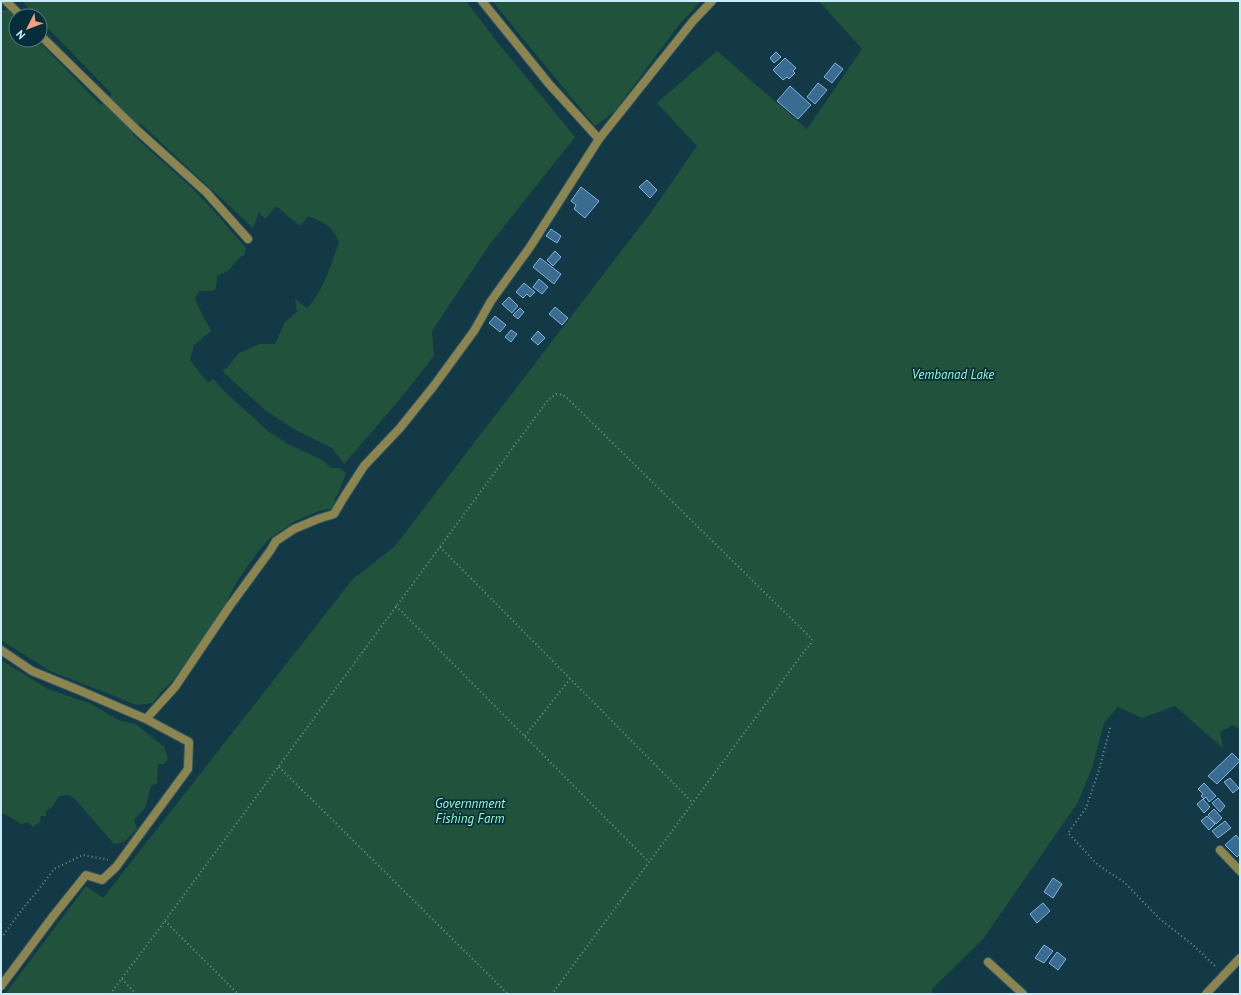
<svg xmlns="http://www.w3.org/2000/svg" width="1241" height="995" viewBox="0 0 1241 995" font-family="'PT Sans',sans-serif">
  <style>
    .water { fill: #21533c }
    .building { fill: #396c90; stroke: #80b4db }
    .lines { fill: none; stroke-linecap: round; stroke-linejoin: round }
    .minor-casing { stroke: #2f5662; stroke-width: 10 }
    .path { stroke: #6b909c; stroke-width: 2; stroke-dasharray: 1 3; stroke-linecap: butt }
    .minor { stroke: #8d854f; stroke-width: 8 }
    .labels { text-anchor: middle; stroke-width: 3.5; stroke-linejoin: round; paint-order: stroke }
    .water-label { font-size: 13px; font-style: italic; fill: #97fbca; stroke: #062e3a }
  </style>
  <rect width="100%" height="100%" fill="#123945"/>
  <path class="water" d="M22,1H466L495,39L575,137L490,244L432,331L434,356L400,399L344,464L332,448L294,429L266,411L222,371L228,367L239,353L260,344H275L285,322L297,312L295,299L307,308C324,291 331,264 339,242C332,225 325,223 308,216L300,226L276,206L265,219L259,212L253,228L140,123L132,134L192,188L213,210L246,248L244,255L240,257L228,271L217,276L216,289L211,291H199L195,298C199,310 206,320 211,331L194,345L190,360L208,383L213,379L225,392L268,431L288,444L322,460L331,468H340L346,473L339,492L335,498L336,508L332,510L328,509L319,511L295,521L269,539L256,554L238,580L214,625L173,680L160,693L153,703L137,705L50,671L1,640V10H9L16,17V40H37L101,105L112,94L40,20V16H36Z
    M492,1H701L678,26L615,111L595,126Z
    M819,1H1240V729L1233,725L1220,732L1223,748L1175,706L1142,718L1118,707L1104,723L1092,768L1078,802L983,939L932,989V994H5L86,886L103,898L352,580L395,546L652,211L697,146L657,103L717,51L807,129L862,49Z
    M1,660L48,689L89,703L119,720L137,725L164,747L168,758L164,764H158L157,783L151,786L145,808L134,820L137,829L124,842L114,844L75,799L68,795L59,796L52,807L46,811V816H41L40,822L33,827L28,822L22,824L1,812Z"/>
  <path class="building" d="M776,52L781,57L774,63L770,58Z
    M785,58L796,68L793,71L795,73L789,79L787,77L783,80L773,70Z
    M835,63L843,69L832,83L824,77Z
    M818,83L827,90L815,104L807,97Z
    M790,86L811,105L798,119L777,101Z
    M647,180L657,190L650,198L639,187Z
    M581,187L599,201L585,218L574,209L576,205L571,201Z
    M551,229L561,236L557,243L546,236Z
    M555,251L561,257L553,266L547,260Z
    M540,258L561,274L554,284L533,267Z
    M539,279L548,287L542,294L533,287Z
    M524,283L535,292L530,297L527,294L523,298L516,292Z
    M509,297L518,306L512,313L502,304Z
    M555,307L568,318L562,325L549,314Z
    M520,308L524,312L518,319L513,315Z
    M495,316L506,325L500,332L489,323Z
    M511,330L517,334L511,342L505,337Z
    M538,331L545,338L538,345L531,339Z
    M1232,753L1240,761L1217,784L1208,776Z
    M1230,778L1239,788L1233,793L1224,782Z
    M1204,783L1216,796L1209,802L1206,797L1204,799L1201,796L1203,794L1198,789Z
    M1218,798L1225,806L1220,812L1212,803Z
    M1203,799L1210,807L1204,813L1197,804Z
    M1214,809L1222,818L1216,824L1208,815Z
    M1207,816L1215,824L1209,830L1201,821Z
    M1225,821L1231,828L1218,838L1212,831Z
    M1236,835L1240,840V854L1237,857L1225,845Z
    M1053,878L1062,884L1053,898L1044,892Z
    M1043,903L1050,911L1037,923L1030,914Z
    M1044,945L1053,951L1044,963L1035,958Z
    M1057,952L1066,959L1058,970L1049,963Z"/>
  <g class="lines">
    <g class="minor-casing">
      <path id="minor" d="M6,1L21,16
        M482,1L549,84L599,139
        M40,35L138,131L206,192L248,239
        M1,650L32,671L81,691L146,719L175,687L229,607L270,551L276,541L294,529L318,519L334,514L344,497L364,466L400,428L433,387L474,331L491,301L530,247L599,139L693,21L712,1
        M1220,850L1240,871
        M988,962L1023,994
        M1,986L54,915L86,875L102,880L116,867L188,769L189,742L146,719
        M1206,994L1240,958"/>
    </g>
    <path class="path" d="M440,547L693,803
      M396,606L649,862
      M1110,728L1099,770L1086,808L1068,833L1098,865L1124,882L1160,919L1193,945L1217,968
      M525,736L570,679
      M279,767L508,994
      M165,921L238,994
      M1,938L24,907L39,889L54,869L83,855L108,860
      M122,979L136,994
      M110,994L156,933L548,400L556,394L563,395L567,398L812,639L810,645L806,649L552,994"/>
    <use href="#minor" class="minor"/>
  </g>
  <g class="labels">
    <g class="water-label">
      <text x="953" y="379">Vembanad Lake</text>
      <text x="470" y="808">Governnment<tspan x="470" dy="15">Fishing Farm</tspan></text>
    </g>
  </g>
  <rect width="1241" height="995" fill="none" stroke="#caecf9" stroke-width="4"/>
  <g transform="translate(28 28) rotate(228)"><circle r="19" fill="#062e3a" stroke="#547a86"/>
  <path d="M0-3L7 15L0 10L-7 15Z" fill="#f2a081"/>
  <text y="-6" font-size="11" font-weight="bold" text-anchor="middle" fill="#caecf9">N</text>
  </g>
</svg>
